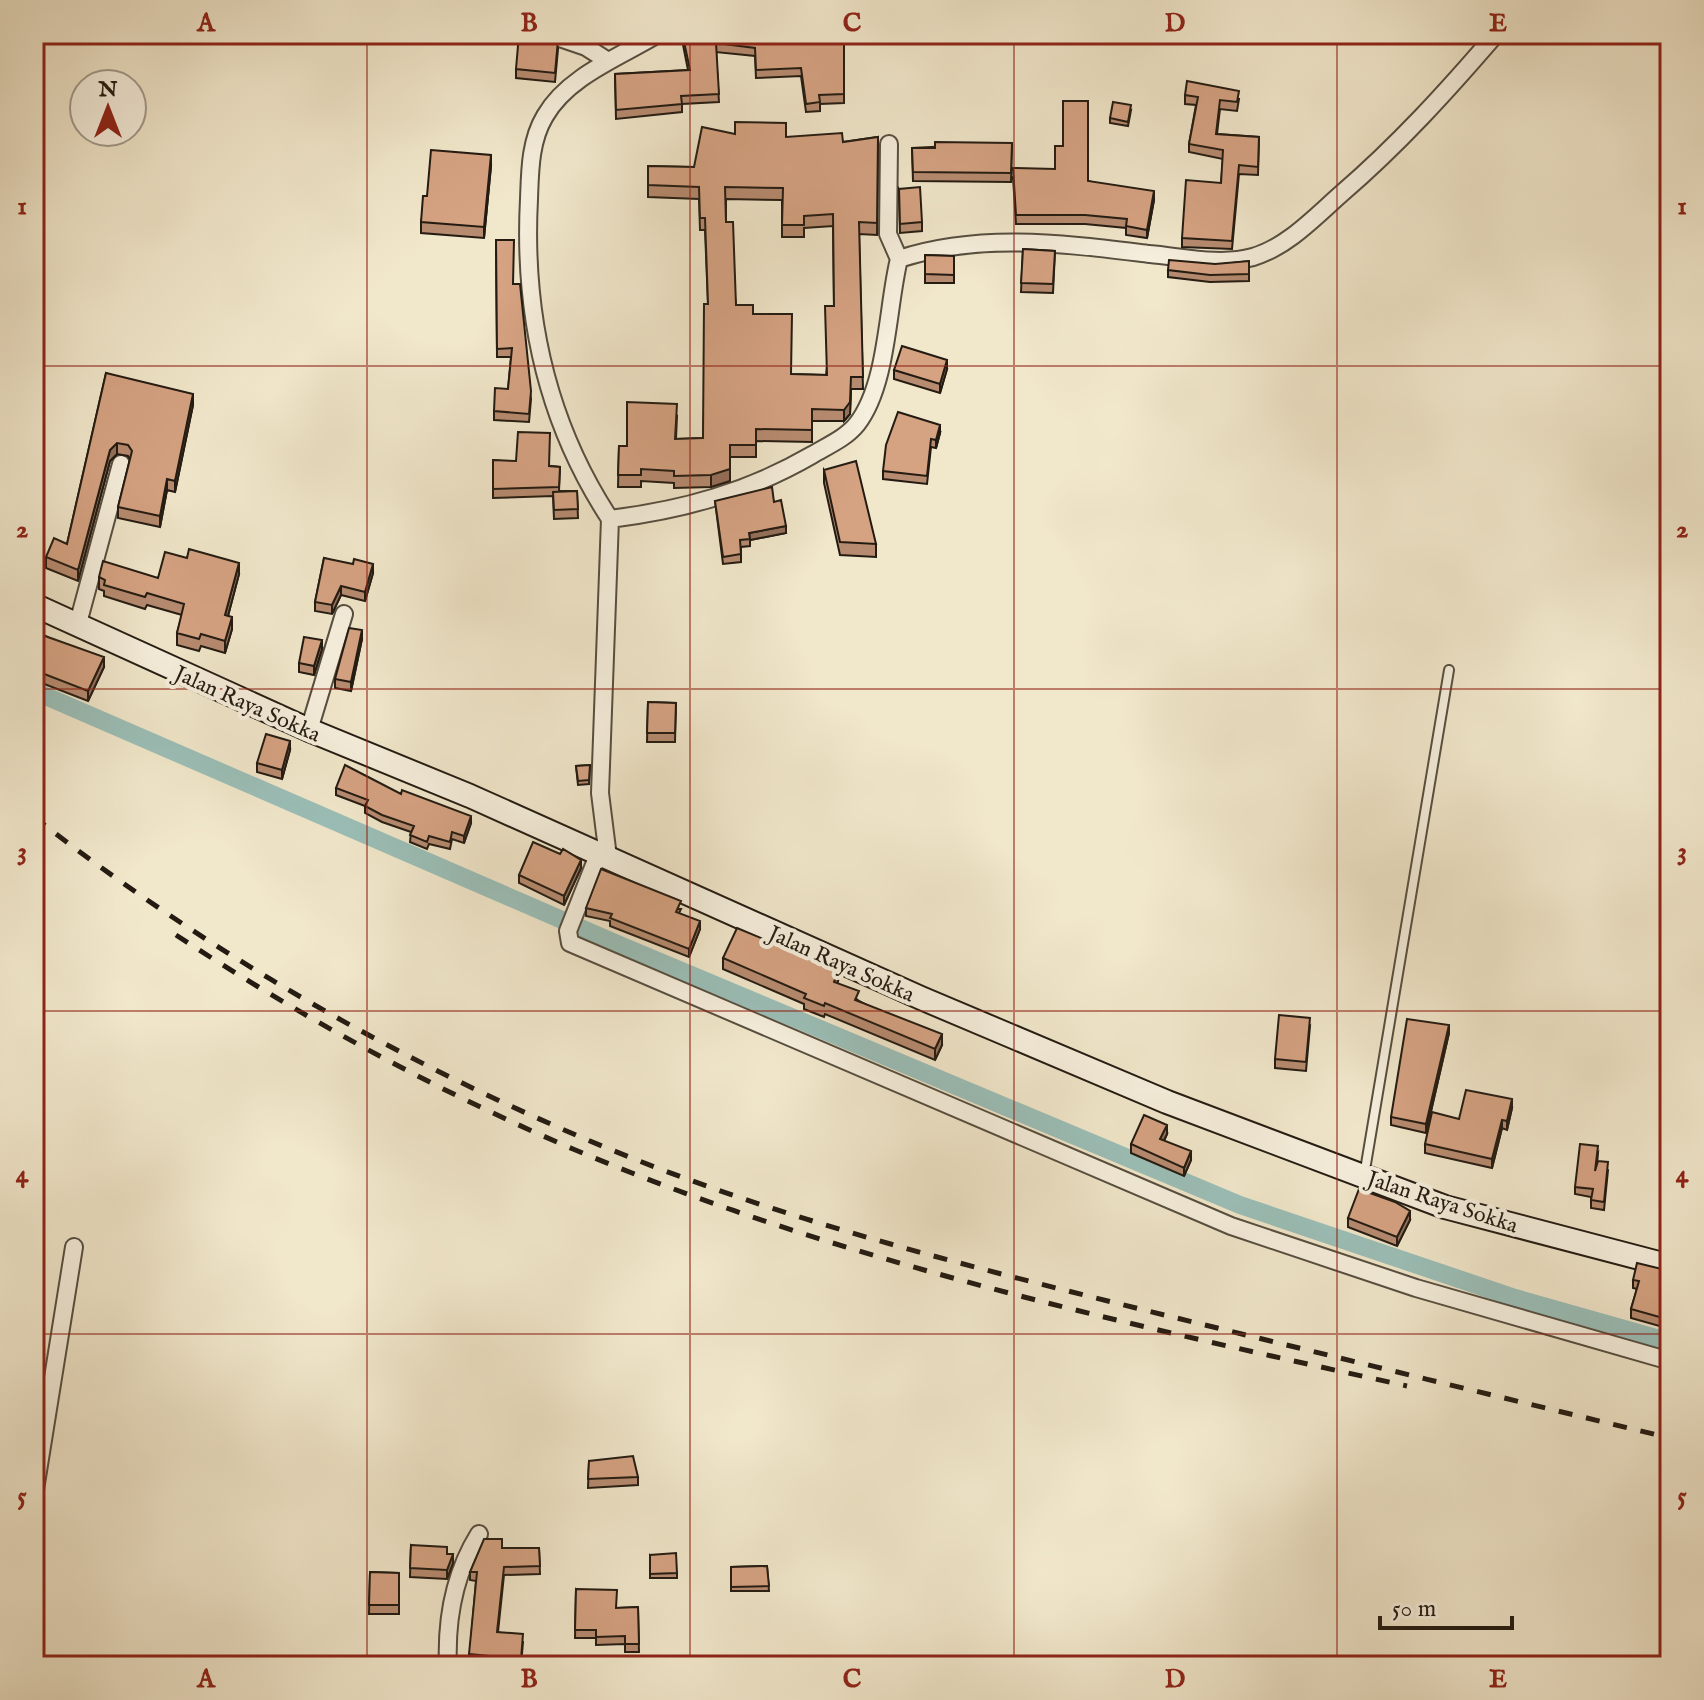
<svg xmlns="http://www.w3.org/2000/svg" width="1704" height="1700" viewBox="0 0 1704 1700" font-family="'IM FELL English',serif">
  <style>
    .lines { fill: none; stroke-linecap: round; stroke-linejoin: round }
    .canal { stroke: #9bbfb8; stroke-width: 18 }
    .lane-casing { stroke: #564e40; stroke-width: 12 }
    .street-casing { stroke: #564e40; stroke-width: 20 }
    .secondary-casing { stroke: #231b12; stroke-width: 26 }
    .lane { stroke: #f6efdd; stroke-width: 8 }
    .street { stroke: #f6efdd; stroke-width: 16 }
    .secondary { stroke: #f6efdd; stroke-width: 22 }
    .rail { stroke: #231b12; stroke-width: 5; stroke-dasharray: 14 14; stroke-linecap: butt }
    .wall { fill: #b78b70; stroke: #231b12; stroke-width: 2; fill-rule: evenodd }
    .shaded-wall { fill: #95715b; stroke: #231b12; stroke-width: 2 }
    .building { fill: #d5a282; stroke: #231b12; stroke-width: 2; fill-rule: evenodd }
    .grid { fill: none; stroke: #8f2418; stroke-width: 2; stroke-opacity: 0.55 }
    .labels { text-anchor: middle; stroke-width: 8; stroke-linejoin: round; paint-order: stroke }
    .street-label { font-size: 22px; fill: #231b12; stroke: #f6efdd }
    .neatline { fill: none; stroke: #8f2418; stroke-width: 3 }
    .grid-label { font-size: 26px; text-anchor: middle; font-weight: bold; fill: #8f2418 }
  </style>
  <rect width="100%" height="100%" fill="#f1e7cb"/>
  <filter id="stains"><feTurbulence type="fractalNoise" baseFrequency=".0025" numOctaves="4"/><feColorMatrix values="0 0 0 0 .2 0 0 0 0 .09 0 0 0 0 .02 0 0 0 .5 -.17"/></filter>
  <radialGradient id="worn" r=".72"><stop offset=".6" stop-color="#630" stop-opacity="0"/><stop offset="1" stop-color="#630" stop-opacity=".3"/></radialGradient>
  <g class="lines">
    <path class="canal" d="M34,691L622,946L1240,1205L1515,1298L1670,1342"/>
    <g class="lane-casing">
      <path id="lane" d="M1364,1176L1449,670"/>
    </g>
    <g class="street-casing">
      <path id="street" d="M548,34L586,47L608,61
        M889,144L888,234L899,259
        M610,519C547,423 523,313 529,199C530,171 530,141 545,116C568,76 620,57 658,34
        M77,627L121,464
        M309,730L344,614
        M598,855L568,931L570,943L1231,1226L1416,1288L1670,1361
        M608,857L600,793L610,519C683,510 748,492 812,455C827,446 846,438 857,424C888,384 887,307 899,259C981,232 1066,244 1150,254C1183,257 1221,266 1253,257C1287,247 1315,217 1341,194C1398,145 1447,91 1496,34
        M34,1496L74,1247
        M448,1666C446,1620 454,1574 479,1534"/>
    </g>
    <g class="secondary-casing">
      <path id="secondary" d="M34,605L309,730L470,796L921,998L1167,1102L1445,1207L1670,1266"/>
    </g>
    <use href="#lane" class="lane"/>
    <use href="#street" class="street"/>
    <use href="#secondary" class="secondary"/>
    <path class="rail" d="M34,817C199,946 384,1053 576,1135C759,1214 951,1262 1144,1310C1319,1353 1495,1396 1670,1438
      M176,935C301,1017 435,1090 573,1149C840,1262 1126,1324 1407,1386"/>
  </g>
  <path class="wall" d="M844,34V103L820,104V111L806,112L801,76L756,78L755,56L716,52L719,102L682,104V112L616,119L615,74L688,70L683,45V37Z
    M558,49L555,82L516,78V69Z
    M1185,95L1239,99L1237,111L1220,109L1217,134L1259,137L1258,175L1239,174L1232,249L1182,247V238L1221,183L1223,159L1189,152V144L1196,105L1185,104Z
    M1131,110L1128,126L1110,123V118Z
    M735,134L843,142L878,137L877,235L859,234L863,389H851L850,414L844,421H812V442L756,441V457H730V481L711,487L674,488V483L641,481V487H618L619,446H627L677,416L676,439L703,438L708,304L705,230H700L699,199L648,197V166L694,167ZM726,199L782,200V237H804V228L833,226L834,306L826,375L791,374L753,314L736,305L726,222Z
    M1012,143L1011,182L913,181L912,148Z
    M491,166L484,238L421,233V222L427,196Z
    M1055,169L1088,181L1154,200L1147,238L1126,235V228L1085,224H1016L1013,177Z
    M899,189L922,222V231L900,233Z
    M496,240L513,284L531,399L529,422L494,420V411L508,389L511,357H497Z
    M1023,249L1055,251L1053,293L1021,292Z
    M925,255L954,256V283H925Z
    M1249,261V281L1210,282L1168,277V270Z
    M947,369L940,393L894,379V370Z
    M106,373L193,405L175,492L167,490L160,527L118,518V507L130,459L128,456L117,454L110,461L78,581L46,568V557L67,544Z
    M940,433L936,448L931,447L927,484L883,479V471Z
    M493,460L560,467L559,491H577L578,518L554,519L553,496L493,498Z
    M824,470L876,544V557L840,555L824,483Z
    M715,501L774,502L786,533L750,540V546L741,547V562L723,564Z
    M324,558L373,573L365,601L341,595L332,614L315,611V602Z
    M239,574L228,616L232,629L225,653L201,646L199,651L177,645V633L182,615L147,605L145,609L104,596V591L99,589V577L158,578Z
    M34,630L104,667L88,701L34,680Z
    M362,639L351,691L335,688V679Z
    M322,649L314,675L299,672V663Z
    M648,702L676,703L675,742H647Z
    M290,750L282,779L257,772V763Z
    M590,765L589,784L578,785L576,766Z
    M336,788L401,794L471,823L464,843L452,839L450,849L429,844L427,849L410,842L411,832L382,822L365,813V806L336,795Z
    M581,868L564,905L519,883V875Z
    M586,908L681,909L679,913L700,929L689,957L610,926V921L586,916Z
    M723,958L838,981L837,983L859,1001L942,1045L935,1060L825,1014L824,1017L804,1009V1004L723,969Z
    M1310,1026L1306,1071L1275,1068V1059Z
    M1449,1033L1426,1133L1391,1125V1117Z
    M1512,1108L1507,1130L1502,1128L1492,1168L1425,1153V1144L1459,1119Z
    M1167,1134L1164,1141L1191,1160L1184,1176L1131,1153V1144Z
    M1598,1153L1597,1165L1608,1170L1604,1210L1591,1208V1197L1575,1194V1187Z
    M1348,1218L1410,1220L1397,1246L1348,1227Z
    M1670,1271V1329L1631,1318V1309L1637,1289L1633,1288V1280Z
    M589,1461L638,1477V1485L588,1488Z
    M411,1545L453,1563L447,1579L410,1577Z
    M502,1548H539L540,1574L504,1575L498,1632L523,1642L521,1666L469,1663L476,1581L470,1580V1572Z
    M650,1555L677,1573V1578H650Z
    M767,1566L769,1591H731V1567Z
    M370,1572L399,1573V1614H369Z
    M576,1589L616,1608L638,1607L639,1652H625V1644L596,1645V1638H575Z"/>
  <path class="shaded-wall" d="M866,34H883L866,38Z
    M491,155V166L484,238V227Z
    M1154,191V200L1147,238V230Z
    M947,360V369L940,393V384Z
    M851,389L850,414L844,421V410Z
    M193,394V405L175,492V481Z
    M940,425V433L936,448V440Z
    M117,443V454L110,461L78,581V570L110,450Z
    M730,445V481L711,487V475Z
    M167,479V490L160,527V516Z
    M786,526V533L750,540L749,533Z
    M239,563V574L225,627V615Z
    M373,564V573L365,601V592Z
    M341,586V595L332,614V605Z
    M232,617V629L225,653V641Z
    M362,630V639L351,691V682Z
    M322,640V649L314,675V666Z
    M104,657V667L88,701V691Z
    M290,741V750L282,779V770Z
    M471,816V823L464,843V836Z
    M581,860V868L564,905V896Z
    M700,921V929L689,957V949Z
    M838,970V981L834,993V982Z
    M1449,1025V1033L1426,1133V1124Z
    M942,1034V1045L935,1060V1049Z
    M1512,1099V1108L1507,1130V1121Z
    M1502,1120V1128L1492,1168V1159Z
    M1167,1125V1134L1160,1148V1139Z
    M1191,1151V1160L1184,1176V1168Z
    M1410,1211V1220L1397,1246V1237Z
    M453,1554V1563L447,1579V1570Z"/>
  <path class="building" d="M519,34L558,40L555,73L516,69Z
    M695,34H844V94L819,95L820,102L806,104L801,68L756,70L755,48L716,43L719,94L681,96L682,104L616,110L615,74L690,70L683,37Z
    M1187,81L1239,91L1237,102L1220,100L1216,134L1259,137L1258,167L1239,165L1232,241L1182,238L1186,180L1221,183L1223,150L1189,144L1198,97L1185,95Z
    M1063,101H1088V181L1154,191L1147,230L1126,226L1127,219L1085,215H1016L1013,168L1055,169V146H1063Z
    M1113,102L1131,105L1128,122L1110,118Z
    M735,122L786,123V137L842,133L843,142L878,137L877,223L859,222L863,377H851L850,402L844,410L812,409V430L756,429V445H730V469L711,475L674,476V471L641,469V475H618L619,446H627V402L677,404L675,439L703,438L704,304H708L705,218H700L699,187L648,185V166L694,167L702,127L735,134ZM725,187L783,188L782,225H804V216L833,214L834,306H825L827,375L791,374L792,314H753V305H736L733,222H726Z
    M935,142L1012,143L1011,173L913,172L912,148H935Z
    M431,150L491,155L484,227L421,222L423,196H427Z
    M920,187L922,222L900,224L899,189Z
    M496,240H514L513,284H520L531,391L529,414L494,411L495,388L508,389L512,348L497,349Z
    M1023,249L1055,251L1053,284L1021,283Z
    M925,255L954,256V275L925,274Z
    M1169,260L1215,264L1249,261V274L1210,275L1168,270Z
    M902,346L947,360L940,384L894,370Z
    M106,373L193,394L175,481L167,479L160,516L118,507L132,451L128,445L117,443L110,450L78,570L46,557L54,538L67,544Z
    M898,412L940,425L936,440L931,439L927,476L883,471L886,445Z
    M518,432L550,433L549,466L560,467L559,487L493,489V460L516,461Z
    M856,461L876,544L840,542L824,470Z
    M772,487L774,502L781,500L786,526L749,533L750,539L740,540L741,554L723,557L715,501Z
    M577,491L578,509L554,510L553,492Z
    M189,549L239,563L225,615L232,617L225,641L201,634L199,639L177,633L184,604L147,593L145,597L104,585L105,580L99,577L103,561L158,578L165,552L187,558Z
    M324,558L353,564L354,559L373,564L365,592L341,586L332,605L315,602Z
    M349,628L362,630L351,682L335,679Z
    M34,630L45,636L104,657L88,691L34,670Z
    M304,637L322,640L314,666L299,663Z
    M648,702L676,703L675,733H647Z
    M266,734L290,741L282,770L257,763Z
    M345,765L401,794L402,790L471,816L464,836L452,832L450,842L429,836L427,842L410,835L414,826L382,815L365,806L368,800L336,788Z
    M590,765L589,780L578,781L576,766Z
    M533,842L560,854L563,849L581,860L564,896L519,875Z
    M601,869L681,901L676,912L700,921L689,949L610,918L612,914L586,908Z
    M737,928L838,970L834,982L859,991L855,1000L942,1034L935,1049L825,1003L824,1006L804,998L806,994L723,958Z
    M1279,1015L1310,1018L1306,1062L1275,1059Z
    M1407,1019L1449,1025L1426,1124L1391,1117Z
    M1466,1090L1512,1099L1507,1121L1502,1120L1492,1159L1425,1144L1432,1112L1459,1119Z
    M1144,1115L1167,1125L1160,1139L1191,1151L1184,1168L1131,1144Z
    M1580,1144L1598,1146L1595,1171L1598,1161L1608,1162L1604,1202L1591,1200L1593,1189L1575,1187Z
    M1359,1189L1395,1202L1410,1211L1397,1237L1348,1218Z
    M1637,1263L1670,1271V1320L1631,1309L1639,1281L1633,1280Z
    M633,1456L638,1477L588,1479L589,1461Z
    M484,1539H502V1548H539L540,1566L504,1567L497,1632L523,1634L521,1659L469,1654L477,1572H470Z
    M411,1545L447,1547V1554H453L447,1570L410,1568Z
    M676,1553L677,1573L650,1574V1555Z
    M767,1566L769,1586L731,1587V1567Z
    M370,1572L399,1573V1605H369Z
    M576,1589L617,1590L616,1608L638,1607L639,1644H625V1636L596,1637V1630H575Z"/>
  <path class="grid" d="M367,34V1666M690,34V1666M1014,34V1666M1337,34V1666M34,366H1670M34,689H1670M34,1011H1670M34,1334H1670"/>
  <g class="labels">
    <g class="street-label">
      <text transform="translate(248 703) rotate(24)" y="8">Jalan Raya Sokka</text>
      <text transform="translate(842 963) rotate(24)" y="8">Jalan Raya Sokka</text>
      <text transform="translate(1443 1201) rotate(18)" y="8">Jalan Raya Sokka</text>
    </g>
  </g>
  <rect width="1704" height="1700" fill="none" stroke="#f1e7cb" stroke-width="88"/>
  <g transform="translate(108 108)"><circle r="38" fill="#f6efdd" stroke="#a29a8c" stroke-width="2"/>
  <path d="M0-6L14 30L0 20L-14 30Z" fill="#8f2418"/>
  <text y="-12" font-size="22" font-weight="bold" text-anchor="middle" fill="#231b12">N</text>
  </g>
  <path d="M1380 1616v12h132v-12" fill="none" stroke="#231b12" stroke-width="4"/>
  <text x="1392" y="1616" font-size="24" fill="#231b12" stroke="#f6efdd" stroke-width="6" paint-order="stroke">50 m</text>
  <rect x="44" y="44" width="1616" height="1612" class="neatline"/>
  <g class="grid-label">
    <text x="206" y="31">A</text>
    <text x="529" y="31">B</text>
    <text x="852" y="31">C</text>
    <text x="1175" y="31">D</text>
    <text x="1498" y="31">E</text>
    <text x="22" y="214">1</text>
    <text x="1682" y="214">1</text>
    <text x="22" y="537">2</text>
    <text x="1682" y="537">2</text>
    <text x="22" y="859">3</text>
    <text x="1682" y="859">3</text>
    <text x="22" y="1182">4</text>
    <text x="1682" y="1182">4</text>
    <text x="22" y="1504">5</text>
    <text x="1682" y="1504">5</text>
    <text x="206" y="1687">A</text>
    <text x="529" y="1687">B</text>
    <text x="852" y="1687">C</text>
    <text x="1175" y="1687">D</text>
    <text x="1498" y="1687">E</text>
  </g>
  <rect width="100%" height="100%" filter="url(#stains)"/>
  <rect width="100%" height="100%" fill="url(#worn)"/>
</svg>
